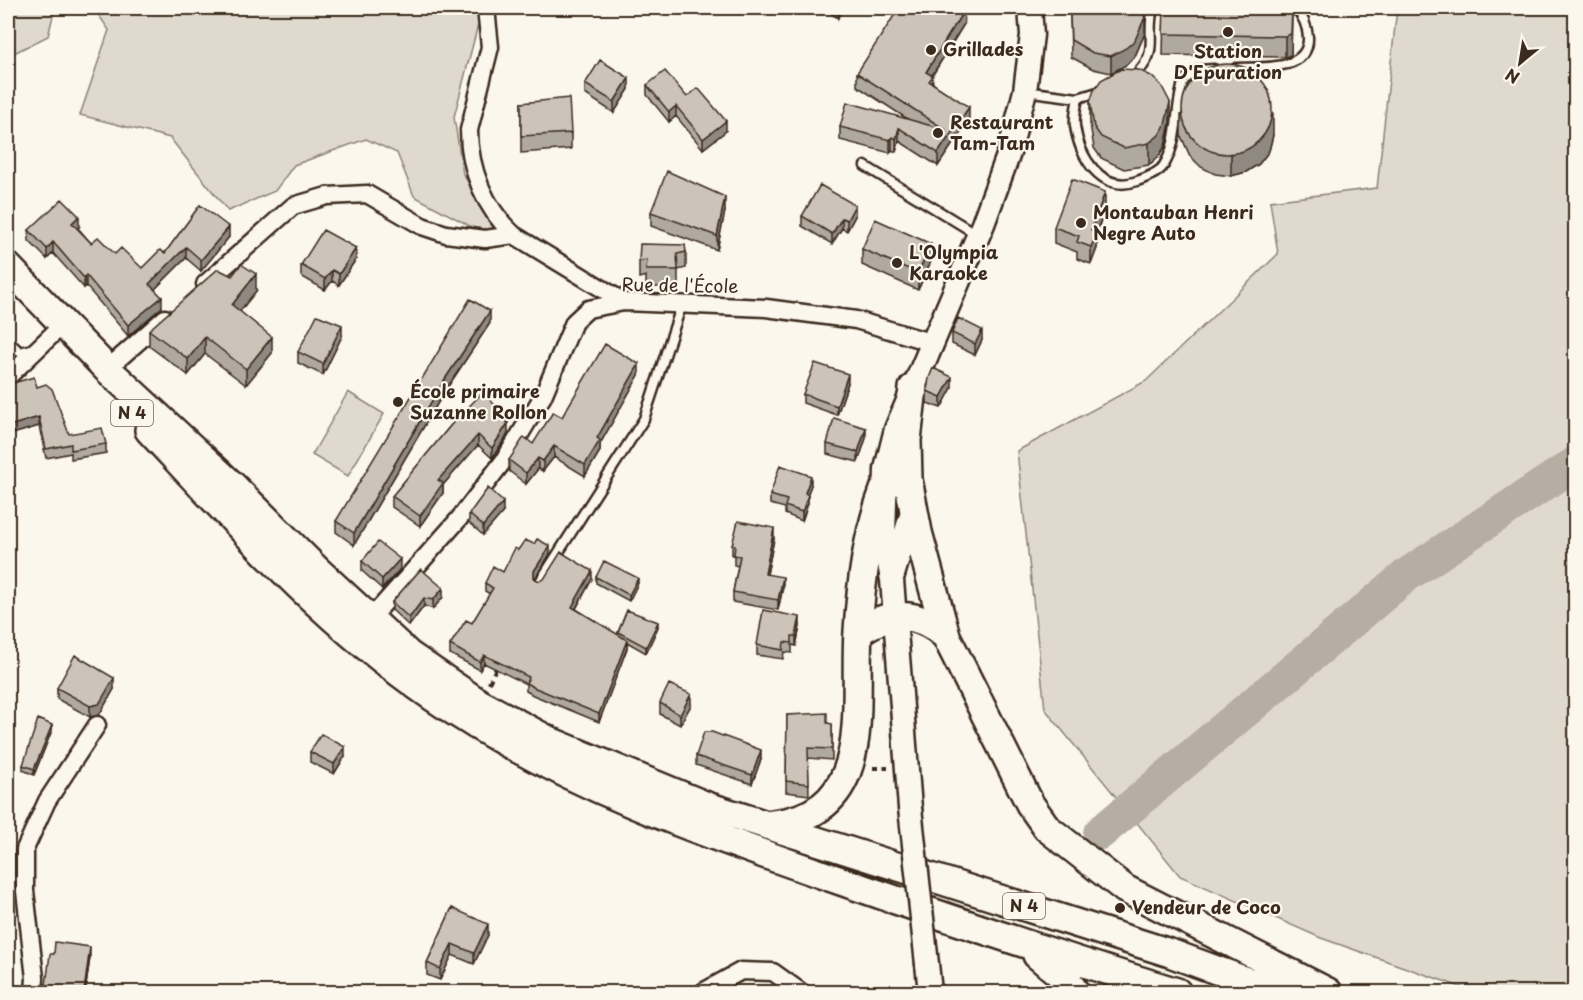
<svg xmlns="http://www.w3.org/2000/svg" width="1583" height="1000" viewBox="0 0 1583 1000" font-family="'Playpen Sans',sans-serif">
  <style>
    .green { fill: #dfd9ce; stroke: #8d8276; stroke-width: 1.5 }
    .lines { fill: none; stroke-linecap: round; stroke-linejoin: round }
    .river { stroke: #b6aea2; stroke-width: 34 }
    .service-casing { stroke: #3b2a1e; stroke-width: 13 }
    .minor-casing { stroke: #3b2a1e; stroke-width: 21 }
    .secondary-casing { stroke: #3b2a1e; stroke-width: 27 }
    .trunk-casing { stroke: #3b2a1e; stroke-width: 32 }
    .path { stroke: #3b2a1e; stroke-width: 4; stroke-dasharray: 6 4.5; stroke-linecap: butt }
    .service { stroke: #fbf7ec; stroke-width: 8 }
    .minor { stroke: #fbf7ec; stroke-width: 16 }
    .secondary { stroke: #fbf7ec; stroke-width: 22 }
    .trunk { stroke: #fbf7ec; stroke-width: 27 }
    .secondary-bridge-casing { stroke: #3b2a1e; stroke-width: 27; stroke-linecap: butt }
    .secondary-bridge { stroke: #fbf7ec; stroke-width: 22 }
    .wall { fill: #afa99f; stroke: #3b2a1e; stroke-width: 1.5 }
    .shaded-wall { fill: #8f8982; stroke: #3b2a1e; stroke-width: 1.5 }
    .building { fill: #ccc4b9; stroke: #3b2a1e; stroke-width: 1.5 }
    .poi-dot { fill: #3b2a1e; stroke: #fbf7ec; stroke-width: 2 }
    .labels { text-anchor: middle; stroke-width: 4.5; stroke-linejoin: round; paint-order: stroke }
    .shield { fill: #fbf7ec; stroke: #75685c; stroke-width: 1.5 }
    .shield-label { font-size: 16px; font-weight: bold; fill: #3b2a1e }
    .poi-label { font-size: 18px; font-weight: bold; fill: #3b2a1e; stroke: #fbf7ec; text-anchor: start }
    .street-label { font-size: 18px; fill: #3b2a1e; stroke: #fbf7ec }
  </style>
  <rect width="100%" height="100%" fill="#fbf7ec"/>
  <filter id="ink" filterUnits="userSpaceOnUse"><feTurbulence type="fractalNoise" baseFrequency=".0167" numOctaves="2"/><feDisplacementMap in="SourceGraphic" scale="12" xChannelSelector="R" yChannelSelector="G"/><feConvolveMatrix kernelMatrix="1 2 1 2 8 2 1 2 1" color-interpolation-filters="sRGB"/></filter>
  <g filter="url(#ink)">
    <path class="green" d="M8,8H55L48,36L8,56Z
      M63,8H473L479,21L454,117L463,174L497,229L483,233L414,196L397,153L366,139L294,165L275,191L228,211L170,138L80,115L109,30L94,8Z
      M1397,8H1575V992H1475L1321,938L1180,876L1045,709L1017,451L1146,381L1278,254L1270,201L1377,188Z
      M348,392L384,414L348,476L312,455Z"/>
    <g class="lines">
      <path class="river" d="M1100,833L1408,574L1576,463"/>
      <g class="service-casing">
        <path id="service" d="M1236,68C1260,67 1310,72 1308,37C1307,24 1303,16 1295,8
          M1132,78C1162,51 1145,40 1153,8
          M1025,91L1078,98L1101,91
          M1078,98C1076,107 1074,117 1075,126C1079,156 1101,194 1137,181C1146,178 1159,173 1164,165C1180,139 1174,108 1184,80L1199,70L1214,69
          M865,166L978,235
          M8,341L20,352L32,349
          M539,583L644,419L682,304"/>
      </g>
      <g class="minor-casing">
        <path id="minor" d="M486,8L490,47L469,130C469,169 485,209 514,235L624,302
          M205,284L293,206L327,196L367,194L422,226L446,234L485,239L514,235
          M107,369L165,318
          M8,377L55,332
          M371,618L459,519L505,459L543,396L574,322L588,309L624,302L766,308L856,320L933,343
          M34,992L35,978L25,891V849L47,801L97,725
          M703,992L741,971L773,972L801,992"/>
      </g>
      <g class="secondary-casing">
        <path id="secondary" d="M892,578L913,509
          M910,808L892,580L884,535L886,469L896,429L983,224L1009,153L1025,91L1032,35L1030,8
          M927,964L930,992"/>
      </g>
      <g class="trunk-casing">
        <path id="trunk" d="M8,267L107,369L234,487L317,570L409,655L479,703L552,742L707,806L1170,953L1276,992
          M913,388L907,440L908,479L918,532L946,636L1030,804L1047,828L1125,889L1328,992
          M149,430C238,525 325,623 433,697C556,782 701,833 841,881C953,920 1064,958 1177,992
          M858,633C887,610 919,611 946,636
          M773,824C877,812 853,707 858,631C861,582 867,534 885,487
          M1037,955L1066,979L1075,992"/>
      </g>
      <path class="path" d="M489,683L497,666
        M873,768H888"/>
      <use href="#service" class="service"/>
      <use href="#minor" class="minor"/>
      <use href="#secondary" class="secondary"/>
      <use href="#trunk" class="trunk"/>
      <g class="secondary-bridge-casing">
        <path id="secondary-bridge" d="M910,808L927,964"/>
      </g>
      <use href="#secondary-bridge" class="secondary-bridge"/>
    </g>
    <path class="wall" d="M821,8H844L838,18Z
      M1164,8H1292L1291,55L1285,57L1163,55Z
      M1070,16L1145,33L1135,56L1126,65L1111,73L1093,69L1071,57Z
      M964,24L932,76L933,83L969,120L938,166L899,141L896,152L892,150L890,153L840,140V127L909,120L857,86V73Z
      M585,84L629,89L614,113L585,94Z
      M647,85L687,97L726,131L703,149L676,116L669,122L647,95Z
      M1090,102L1170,123L1165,146L1159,156L1149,165L1124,169L1101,158L1094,148L1090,124Z
      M521,103L571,133V149L521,153Z
      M1181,115L1273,135L1269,151L1259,164L1246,172L1231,176L1215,174L1201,167L1190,156L1181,136Z
      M200,205L229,237L201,271L186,258L155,289L162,307L128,336L86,286L84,288L53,253L47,259L29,241V230L79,227L78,228L91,243L142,268L165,253Z
      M1105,208L1097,232V248L1091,264L1077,259V252L1054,243V227Z
      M725,211L717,250L651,226V212Z
      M802,216H855L847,231L842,228L832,244L802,226Z
      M862,249L931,261L918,290L862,265Z
      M686,252V268L678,270V287H646V276L639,278V261Z
      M356,259L339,285L332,281L325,290L301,276V265Z
      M256,291L240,311L272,353L246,385L205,354L188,375L149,346V330Z
      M490,323L443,394L354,545L336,532V521Z
      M952,333L982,340L975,355L952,344Z
      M342,336L323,375L298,363V352Z
      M639,375L600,444V451L585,476L554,457L543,471L538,469L526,484L509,471V460L533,444L562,417Z
      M848,383L837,415L803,403V394Z
      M10,384L37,387L69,434L106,444V453L71,459V453L46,458L39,426L9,435L8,428V394L11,393Z
      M952,388L941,408L927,403V391Z
      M506,422L508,434L492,458L478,445L443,485V493L420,526L392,507V496L451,425Z
      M866,438L858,462L827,454V444Z
      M811,485L807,494L808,503L802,521L785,514V508L770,504V495Z
      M503,512L483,535L469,523V514Z
      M774,539L767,574L783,587L778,610L733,602V592L738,566L734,565V555H732V545Z
      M518,550L550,554L534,578L539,581L592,579L576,609L618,635V632L658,627L646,653L627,642V648L599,722L533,695L526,691V684L484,663L480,670L450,654V645L472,623L490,594L485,591V583L503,572Z
      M362,561L400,569L382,589L362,571Z
      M421,569L443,597L433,609L424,606L409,626L392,610V602Z
      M596,577L638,583L629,601L596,583Z
      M800,626L796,646L792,645V653L784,652L783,659L757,655V645Z
      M57,688L114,689L99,715L90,717L57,699Z
      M660,703L691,705L680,725L660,714Z
      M787,715L832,724V760L808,758L809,795L786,792Z
      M52,730L34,775L23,770V765Z
      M310,752L345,756L334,774L310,762Z
      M696,756L761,759L752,784L696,765Z
      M452,908L488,935L474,964L452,955L440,980L427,975V963Z
      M54,954L90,957L85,993H46V985Z"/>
    <path class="shaded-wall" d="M838,8H844L838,18Z
      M1292,8L1291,55L1285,57V36Z
      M964,10V24L926,85V72Z
      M1145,17V33L1135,56L1126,65L1111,73V56Z
      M629,78V89L614,113V102Z
      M1170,102V123L1165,146L1159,156L1149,165V143Z
      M676,106V116L669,122V112Z
      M969,107V120L938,166V153Z
      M1273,114V135L1269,151L1259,164L1246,172L1231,176V155Z
      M726,121V131L703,149V139Z
      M899,128V141L896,152V139Z
      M892,137V150L890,153V140Z
      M1105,192V208L1091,246V230Z
      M725,197V211L717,250V236Z
      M855,205V216L847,231V220Z
      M79,216V227L72,234V223Z
      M842,218V228L832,244V234Z
      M229,227V237L201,271V260Z
      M1097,232V248L1091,264V247Z
      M53,242V253L47,259V249Z
      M931,244V261L918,290V273Z
      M186,247V258L149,295V284Z
      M356,248V259L339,285V274Z
      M332,270V281L325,290V279Z
      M256,274V291L232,321V305Z
      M86,275V286L84,288V278Z
      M162,297V307L128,336V325Z
      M490,311V323L443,394L354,545V533L443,382Z
      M342,325V336L323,375V364Z
      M982,330V340L975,355V344Z
      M205,337V354L188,375V359Z
      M272,337V353L246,385V369Z
      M639,364V375L600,444V451L585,476V465L597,438Z
      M848,374V383L837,415V406Z
      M952,377V388L941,408V397Z
      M39,417V426L9,435V426Z
      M508,423V434L492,458V448Z
      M866,428V438L858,462V452Z
      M478,435V445L443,485V493L420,526V516L438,480Z
      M554,446V457L543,471V461Z
      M538,458V469L526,484V473Z
      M811,476V485L805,502V493Z
      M808,495V503L802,521V512Z
      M503,502V512L483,535V526Z
      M774,528V539L765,584V574Z
      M550,546V554L534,580V571Z
      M400,559V569L382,589V579Z
      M592,571V579L572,615V607Z
      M783,577V587L778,610V600Z
      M638,578V583L629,601V595Z
      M443,588V597L433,609V600Z
      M424,598V606L409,626V618Z
      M800,617V626L796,646V636Z
      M658,622V627L646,653V647Z
      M627,640V648L599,722V714Z
      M484,655V663L480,670V662Z
      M114,678V689L99,715L90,717V706Z
      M691,694V705L680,725V715Z
      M52,725V730L34,775V769Z
      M345,747V756L334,774V764Z
      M761,750V759L752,784V775Z
      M488,924V935L474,964V953Z
      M452,944V955L440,980V969Z
      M90,947V957L85,993H84Z"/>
    <path class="building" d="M899,8H959L964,10L926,72L933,76L929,81L969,107L938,153L899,128L896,139L892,137L890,140L840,127L847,102L946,130L857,73Z
      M1074,8H1139L1145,17L1135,40L1126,48L1111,56L1093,53L1071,40L1070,16Z
      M1164,8H1292L1291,34L1285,36L1163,34Z
      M600,60L629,78L614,102L585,84Z
      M1182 109a45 45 0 1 1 90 0a45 45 0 1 1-90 0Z
      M1121,69L1139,70L1151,76L1161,85L1170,102L1165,125L1159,135L1149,143L1124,148L1101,137L1094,127L1090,102L1094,90L1101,80Z
      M665,71L687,97L698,88L726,121L703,139L676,106L669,112L647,85Z
      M569,98L571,133L521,136V103Z
      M667,171L725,197L717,236L651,212Z
      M1072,179L1105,192L1091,230L1097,232L1091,247L1077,242L1079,236L1054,227Z
      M820,185L855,205L847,220L842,218L832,234L802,216Z
      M62,199L79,216L72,223L91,243L98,237L115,254L121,248L142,268L160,250L165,253L200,205L229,227L201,260L186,247L149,284L162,297L128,325L86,275L84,278L53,242L47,249L29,230Z
      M875,219L931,244L918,273L862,249Z
      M323,230L356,248L339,274L332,270L325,279L301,265Z
      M640,244L685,245L686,252L677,254L678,270H646L647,260L639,261Z
      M241,264L256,274L232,305L272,337L246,369L205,337L188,359L149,330L218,269L232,276Z
      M470,299L490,311L443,382L354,533L336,521Z
      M317,315L342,325L323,364L298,352Z
      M958,318L982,330L975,344L952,333Z
      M605,344L639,364L597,438L600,440L585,465L554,446L543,461L538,458L526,473L509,460L524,437L533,444L553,412L562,417Z
      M815,363L848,374L837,406L803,394Z
      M933,368L952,377L941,397L927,391L929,378Z
      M34,377L37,387L46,384L52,389L69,434L102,428L106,444L71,450V444L46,449L39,417L9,426L8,419V394L13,393L10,384Z
      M482,393L506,415L503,419L508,423L492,448L478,435L438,480L443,483L420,516L392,496L451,425Z
      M834,418L866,428L858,452L827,444Z
      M780,465L811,476L805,493L808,495L802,512L785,506L787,500L770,495Z
      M488,488L503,502L483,526L469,514Z
      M738,521L774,528L765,574L783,577L778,600L733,592L740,556L734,555L735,546L732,545Z
      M537,539L550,546L534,571V578L539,581L544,579L561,552L592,571L572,607L627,640L599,714L533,687L526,683L529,677L484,655L480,662L450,645L466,620L472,623L493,588L485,583L493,566L503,572L515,548L518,550L525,540L534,544Z
      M378,542L400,559L382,579L362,561Z
      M604,561L638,578L629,595L596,577Z
      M421,569L443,588L433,600L424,598L409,618L392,602Z
      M627,610L658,622L646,647L618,632Z
      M763,610L800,617L796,636H792V643L784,642L783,650L757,645Z
      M75,655L114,678L99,704L90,706L57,688Z
      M669,684L691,694L680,715L660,703Z
      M827,713V723L832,724V749L808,748L809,784L786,781L787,715Z
      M38,719L52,725L34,769L23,765Z
      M704,732H712L761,750L752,775L696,756Z
      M321,734L345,747L334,764L310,752Z
      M452,908L488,924L474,953L452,944L440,969L427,963Z
      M55,942L90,947L84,991L46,985L50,954H54Z"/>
  </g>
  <g class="poi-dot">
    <circle cx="1228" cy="32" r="6"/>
    <circle cx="931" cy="50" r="6"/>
    <circle cx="938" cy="133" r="6"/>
    <circle cx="1081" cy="223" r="6"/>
    <circle cx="897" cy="263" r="6"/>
    <circle cx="398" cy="402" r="6"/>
    <circle cx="1120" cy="908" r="6"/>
  </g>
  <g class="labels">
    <g class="shield">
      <rect x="111" y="400" width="42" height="26" rx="4.5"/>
      <rect x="1003" y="893" width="42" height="26" rx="4.5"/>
    </g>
    <g class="shield-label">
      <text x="132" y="419">N 4</text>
      <text x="1024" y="912">N 4</text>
    </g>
    <g class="poi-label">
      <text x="943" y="56">Grillades</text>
      <text x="1228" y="58" text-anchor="middle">Station<tspan x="1228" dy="21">D'Epuration</tspan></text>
      <text x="950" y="129">Restaurant<tspan x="950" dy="21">Tam-Tam</tspan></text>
      <text x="1093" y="219">Montauban Henri<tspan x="1093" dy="21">Negre Auto</tspan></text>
      <text x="909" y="259">L'Olympia<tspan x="909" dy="21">Karaoke</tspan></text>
      <text x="410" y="398">École primaire<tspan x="410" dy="21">Suzanne Rollon</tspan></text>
      <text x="1132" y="914">Vendeur de Coco</text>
    </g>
    <g class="street-label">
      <text transform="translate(680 286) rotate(1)" y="6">Rue de l'École</text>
    </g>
  </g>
  <rect width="1583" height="1000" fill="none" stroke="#fbf7ec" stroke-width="30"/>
  <rect x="15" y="15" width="1553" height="970" fill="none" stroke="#3b2a1e" stroke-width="2" filter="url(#ink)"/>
  <g transform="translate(1520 63) rotate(210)" stroke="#fbf7ec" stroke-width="4.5" paint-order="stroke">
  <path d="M0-4.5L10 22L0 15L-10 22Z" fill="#3b2a1e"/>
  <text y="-9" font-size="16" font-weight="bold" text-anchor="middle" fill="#3b2a1e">N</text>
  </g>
</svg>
